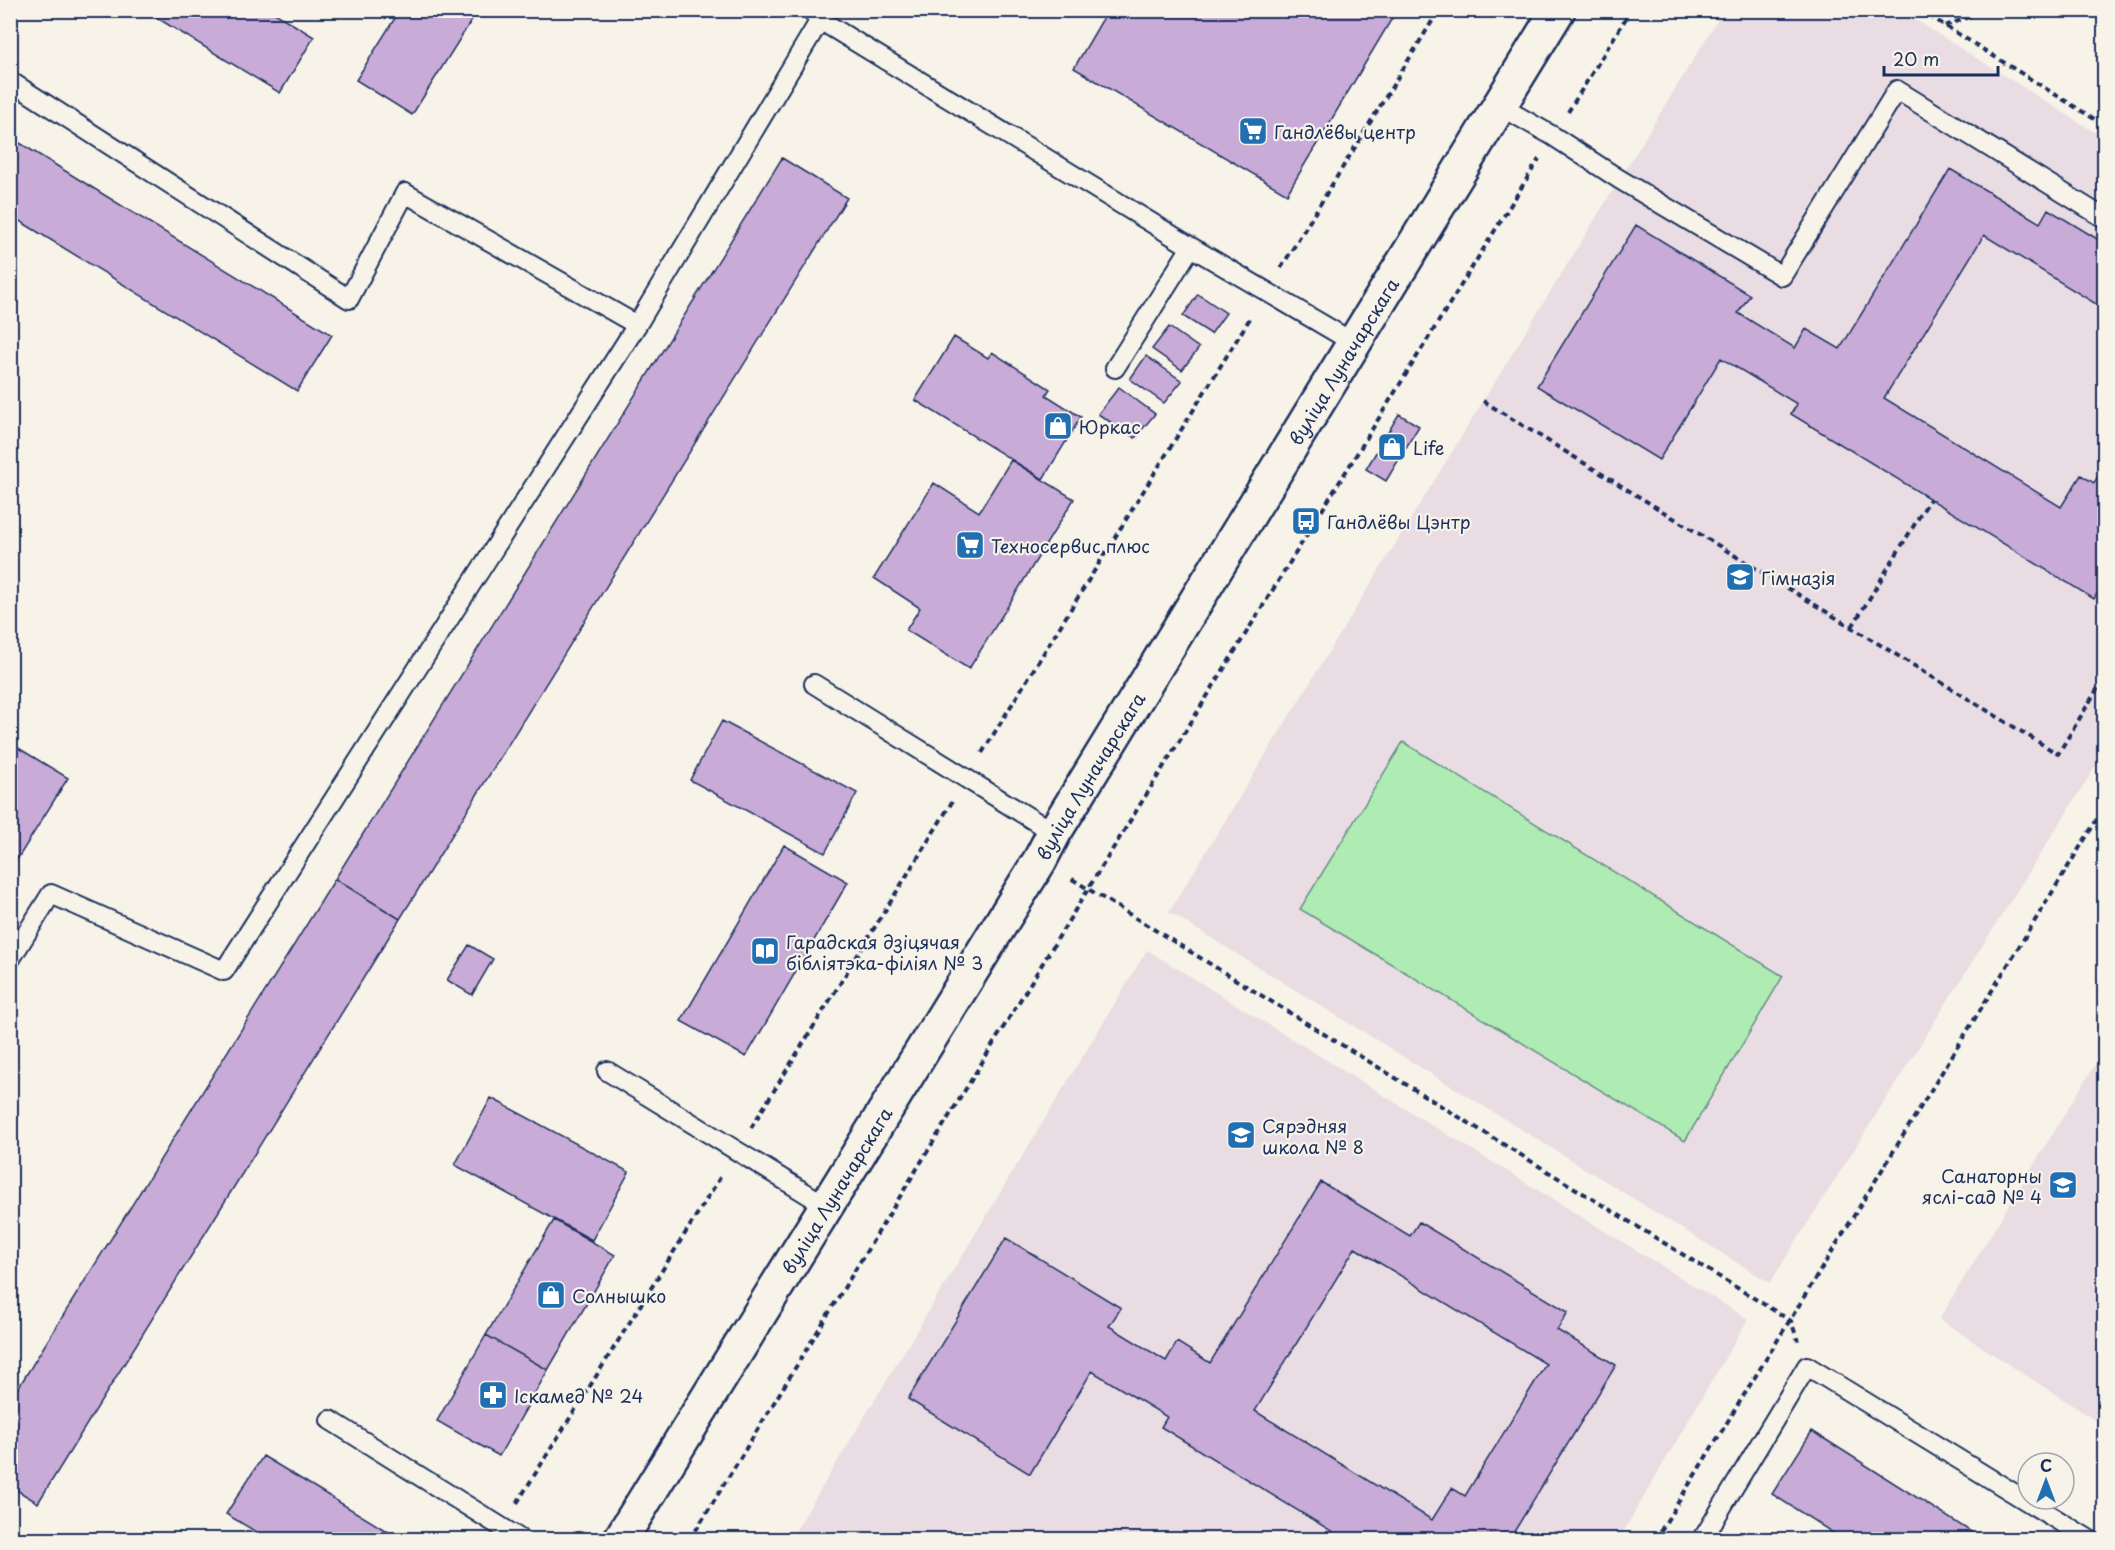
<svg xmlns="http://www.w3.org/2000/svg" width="2115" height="1550" font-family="'Playpen Sans',sans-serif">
	<rect width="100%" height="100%" fill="#f7f3e8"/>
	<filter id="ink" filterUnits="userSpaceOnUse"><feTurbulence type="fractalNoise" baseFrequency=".0167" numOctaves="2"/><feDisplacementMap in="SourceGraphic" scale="12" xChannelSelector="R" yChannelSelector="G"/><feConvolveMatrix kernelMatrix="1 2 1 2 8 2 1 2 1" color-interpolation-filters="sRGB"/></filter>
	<g filter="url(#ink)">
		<!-- built -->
		<path fill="#e9dde3" d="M1723 11H1901L2104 138V753L1770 1283 1169 912Z
			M1147 950 1748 1319 1619 1539 790 1540Z
			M2104 1050V1426L1939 1319Z"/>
		<!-- green -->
		<path fill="#afecb3" stroke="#658e88" stroke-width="1.5" d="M1403 742 1783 976 1685 1141 1300 909Z"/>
		<!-- building -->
		<path fill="#c8abd7" stroke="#1b2f5e" stroke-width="1.5" fill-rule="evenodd" d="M144 10H270L314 37 280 93Z
			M400 10H478L412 115 356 80Z
			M1108 10H1397L1287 194 1074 68Z
			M10 137 332 335 297 391 10 215Z
			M782 158 847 198 400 919 335 879Z
			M1950 169 2040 223 2048 209 2104 243V309L1984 235 1884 398 2061 507 2081 475 2094 483 2104 466V581L2094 599 1791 414 1797 404 1721 358 1659 460 1537 386 1636 225 1750 295 1738 313 1795 348 1806 329 1840 349Z
			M1198 294 1226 313 1211 334 1183 316Z
			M1169 327 1199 348 1182 370 1152 349Z
			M954 337 988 358 992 352 1050 389 1046 395 1081 417 1043 479 915 400Z
			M1146 356 1182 381 1164 403 1130 379Z
			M1119 387 1155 414 1135 438 1098 414Z
			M1399 414 1419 426 1386 481 1366 469Z
			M1011 460 1074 499 969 669 906 630 920 608 874 578 934 483 979 512Z
			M722 721 857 793 825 853 690 780Z
			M10 743 68 778 10 871Z
			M784 845 848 882 746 1057 681 1021Z
			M335 879 400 919 38 1503 10 1486V1401Z
			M469 945 493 959 472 995 447 980Z
			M491 1098 629 1172 592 1240 455 1165Z
			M1321 1182 1410 1236 1419 1222 1568 1312 1557 1330 1616 1365 1509 1540H1346L1161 1427 1167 1417 1092 1371 1030 1474 908 1399 1006 1238 1121 1308 1109 1326 1166 1361 1177 1342 1210 1363ZM1355 1248 1546 1364 1465 1496 1452 1488 1432 1520 1255 1411Z
			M554 1220 615 1255 548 1370 486 1335Z
			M486 1335 548 1370 499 1456 437 1421Z
			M1812 1431 1984 1540H1844L1772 1494Z
			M263 1456 395 1536 393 1540H270L226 1514Z"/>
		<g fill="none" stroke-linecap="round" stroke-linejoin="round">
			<!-- service casing -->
			<g stroke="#1b2f5e" stroke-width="22">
				<path id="service" d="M811 10 820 20 1191 247 1354 343
					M10 81 349 299 405 193 637 325 224 971 51 894 10 960
					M1500 106 1553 136 1619 179 1782 276 1897 90 2104 218
					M637 325 820 20
					M1115 368 1191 247
					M814 684 1054 833
					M607 1071 825 1205
					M330 1420 522 1540
					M1702 1540 1807 1366 2090 1540"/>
			</g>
			<!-- tertiary casing -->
			<g stroke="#1b2f5e" stroke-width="38">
				<g id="tertiary">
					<path id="s1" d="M620 1540 1040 860 1054 833 1558 10"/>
				</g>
			</g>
			<!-- path -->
			<path stroke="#1b2f5e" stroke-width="4" stroke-dasharray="6 4.5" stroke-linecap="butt" d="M1920 10 2104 125
				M1945 26 1987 10
				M1568 112 1631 10
				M1281 268 1439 10
				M1483 401 2058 754 2104 678
				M1852 627 1930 499
				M982 753 1252 315
				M1072 879 1791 1321 1798 1341
				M751 1128 952 802
				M517 1503 721 1176
				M690 1540 1088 889 1539 159
				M1655 1540 2104 808"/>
			<!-- service -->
			<use href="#service" stroke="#f7f3e8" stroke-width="18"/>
			<!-- tertiary -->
			<use href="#tertiary" stroke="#f7f3e8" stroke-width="33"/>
		</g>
	</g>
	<!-- icons -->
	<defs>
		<g id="supermarket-square" transform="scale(1.5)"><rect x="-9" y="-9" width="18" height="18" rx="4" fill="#1f6fb2" stroke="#f7f3e8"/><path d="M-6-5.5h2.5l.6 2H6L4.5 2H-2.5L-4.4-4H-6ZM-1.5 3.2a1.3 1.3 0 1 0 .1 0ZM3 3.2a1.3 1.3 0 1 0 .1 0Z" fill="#fff"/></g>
		<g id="shop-square" transform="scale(1.5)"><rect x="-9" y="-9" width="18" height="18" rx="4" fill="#1f6fb2" stroke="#f7f3e8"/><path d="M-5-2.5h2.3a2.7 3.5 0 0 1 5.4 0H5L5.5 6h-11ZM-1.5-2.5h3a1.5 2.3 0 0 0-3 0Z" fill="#fff"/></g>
		<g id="bus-square" transform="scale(1.5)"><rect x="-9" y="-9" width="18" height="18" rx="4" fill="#1f6fb2" stroke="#f7f3e8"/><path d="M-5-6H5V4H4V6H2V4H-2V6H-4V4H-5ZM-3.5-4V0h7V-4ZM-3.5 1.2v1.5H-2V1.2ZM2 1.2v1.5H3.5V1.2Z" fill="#fff"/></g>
		<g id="school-square" transform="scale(1.5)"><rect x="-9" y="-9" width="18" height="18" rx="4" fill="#1f6fb2" stroke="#f7f3e8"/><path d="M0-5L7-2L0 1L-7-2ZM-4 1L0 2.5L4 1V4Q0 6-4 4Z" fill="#fff"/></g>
		<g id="library-square" transform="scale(1.5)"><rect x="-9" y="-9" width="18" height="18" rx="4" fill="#1f6fb2" stroke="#f7f3e8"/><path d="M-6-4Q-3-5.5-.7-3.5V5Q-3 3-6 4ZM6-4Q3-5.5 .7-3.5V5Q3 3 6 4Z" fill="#fff"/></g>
		<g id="pharmacy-square" transform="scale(1.5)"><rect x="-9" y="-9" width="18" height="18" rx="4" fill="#1f6fb2" stroke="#f7f3e8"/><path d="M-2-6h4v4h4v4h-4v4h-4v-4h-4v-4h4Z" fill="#fff"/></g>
	</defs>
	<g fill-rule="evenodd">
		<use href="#supermarket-square" x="1253" y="131"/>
		<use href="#shop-square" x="1058" y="426"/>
		<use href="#shop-square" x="1392" y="447"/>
		<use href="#bus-square" x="1306" y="521"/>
		<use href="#supermarket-square" x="970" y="545"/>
		<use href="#school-square" x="1740" y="577"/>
		<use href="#library-square" x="765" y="951"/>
		<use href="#school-square" x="1241" y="1135"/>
		<use href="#school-square" x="2063" y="1185"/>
		<use href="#shop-square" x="551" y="1295"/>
		<use href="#pharmacy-square" x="493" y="1395"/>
	</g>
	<g text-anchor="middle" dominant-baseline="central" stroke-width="4.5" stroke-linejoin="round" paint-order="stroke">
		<!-- poi labels -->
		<g font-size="18" fill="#1b2f5e" stroke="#f7f3e8" text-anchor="start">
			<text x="1274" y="131">Гандлёвы центр</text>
			<text x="1079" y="426">Юркас</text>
			<text x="1413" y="447">Life</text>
			<text x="1327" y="521">Гандлёвы Цэнтр</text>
			<text x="991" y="545">Техносервис плюс</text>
			<text x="1761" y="577">Гімназія</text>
			<text x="786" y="941">Гарадская дзіцячая<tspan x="786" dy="21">бібліятэка-філіял № 3</tspan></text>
			<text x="1262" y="1125">Сярэдняя<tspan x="1262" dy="21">школа № 8</tspan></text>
			<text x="2042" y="1175" text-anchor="end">Санаторны<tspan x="2042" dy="21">яслі-сад № 4</tspan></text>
			<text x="572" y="1295">Солнышко</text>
			<text x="514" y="1395">Іскамед № 24</text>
		</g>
		<!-- street labels -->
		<g font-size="18" fill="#1b2f5e" stroke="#f7f3e8">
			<text stroke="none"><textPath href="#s1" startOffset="1383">вуліца Луначарскага</textPath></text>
			<text stroke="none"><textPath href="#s1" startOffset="897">вуліца Луначарскага</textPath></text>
			<text stroke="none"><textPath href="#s1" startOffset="411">вуліца Луначарскага</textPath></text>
		</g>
	</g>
	<!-- margin -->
	<rect width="2115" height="1550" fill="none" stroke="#f7f3e8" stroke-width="36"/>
	<rect x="18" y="18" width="2079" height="1514" fill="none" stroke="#1b2f5e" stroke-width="2" filter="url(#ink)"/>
	<!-- north arrow -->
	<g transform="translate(2046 1481)"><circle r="28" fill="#f7f3e8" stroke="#9fa5b1" stroke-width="1.5"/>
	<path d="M0-4.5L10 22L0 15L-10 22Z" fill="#1f6fb2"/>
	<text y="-9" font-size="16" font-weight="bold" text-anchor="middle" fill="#1b2f5e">С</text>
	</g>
	<!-- scale -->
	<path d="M1884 66v9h114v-9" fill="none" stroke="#1b2f5e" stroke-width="3"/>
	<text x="1893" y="66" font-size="18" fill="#1b2f5e" stroke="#f7f3e8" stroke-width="4.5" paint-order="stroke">20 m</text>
</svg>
